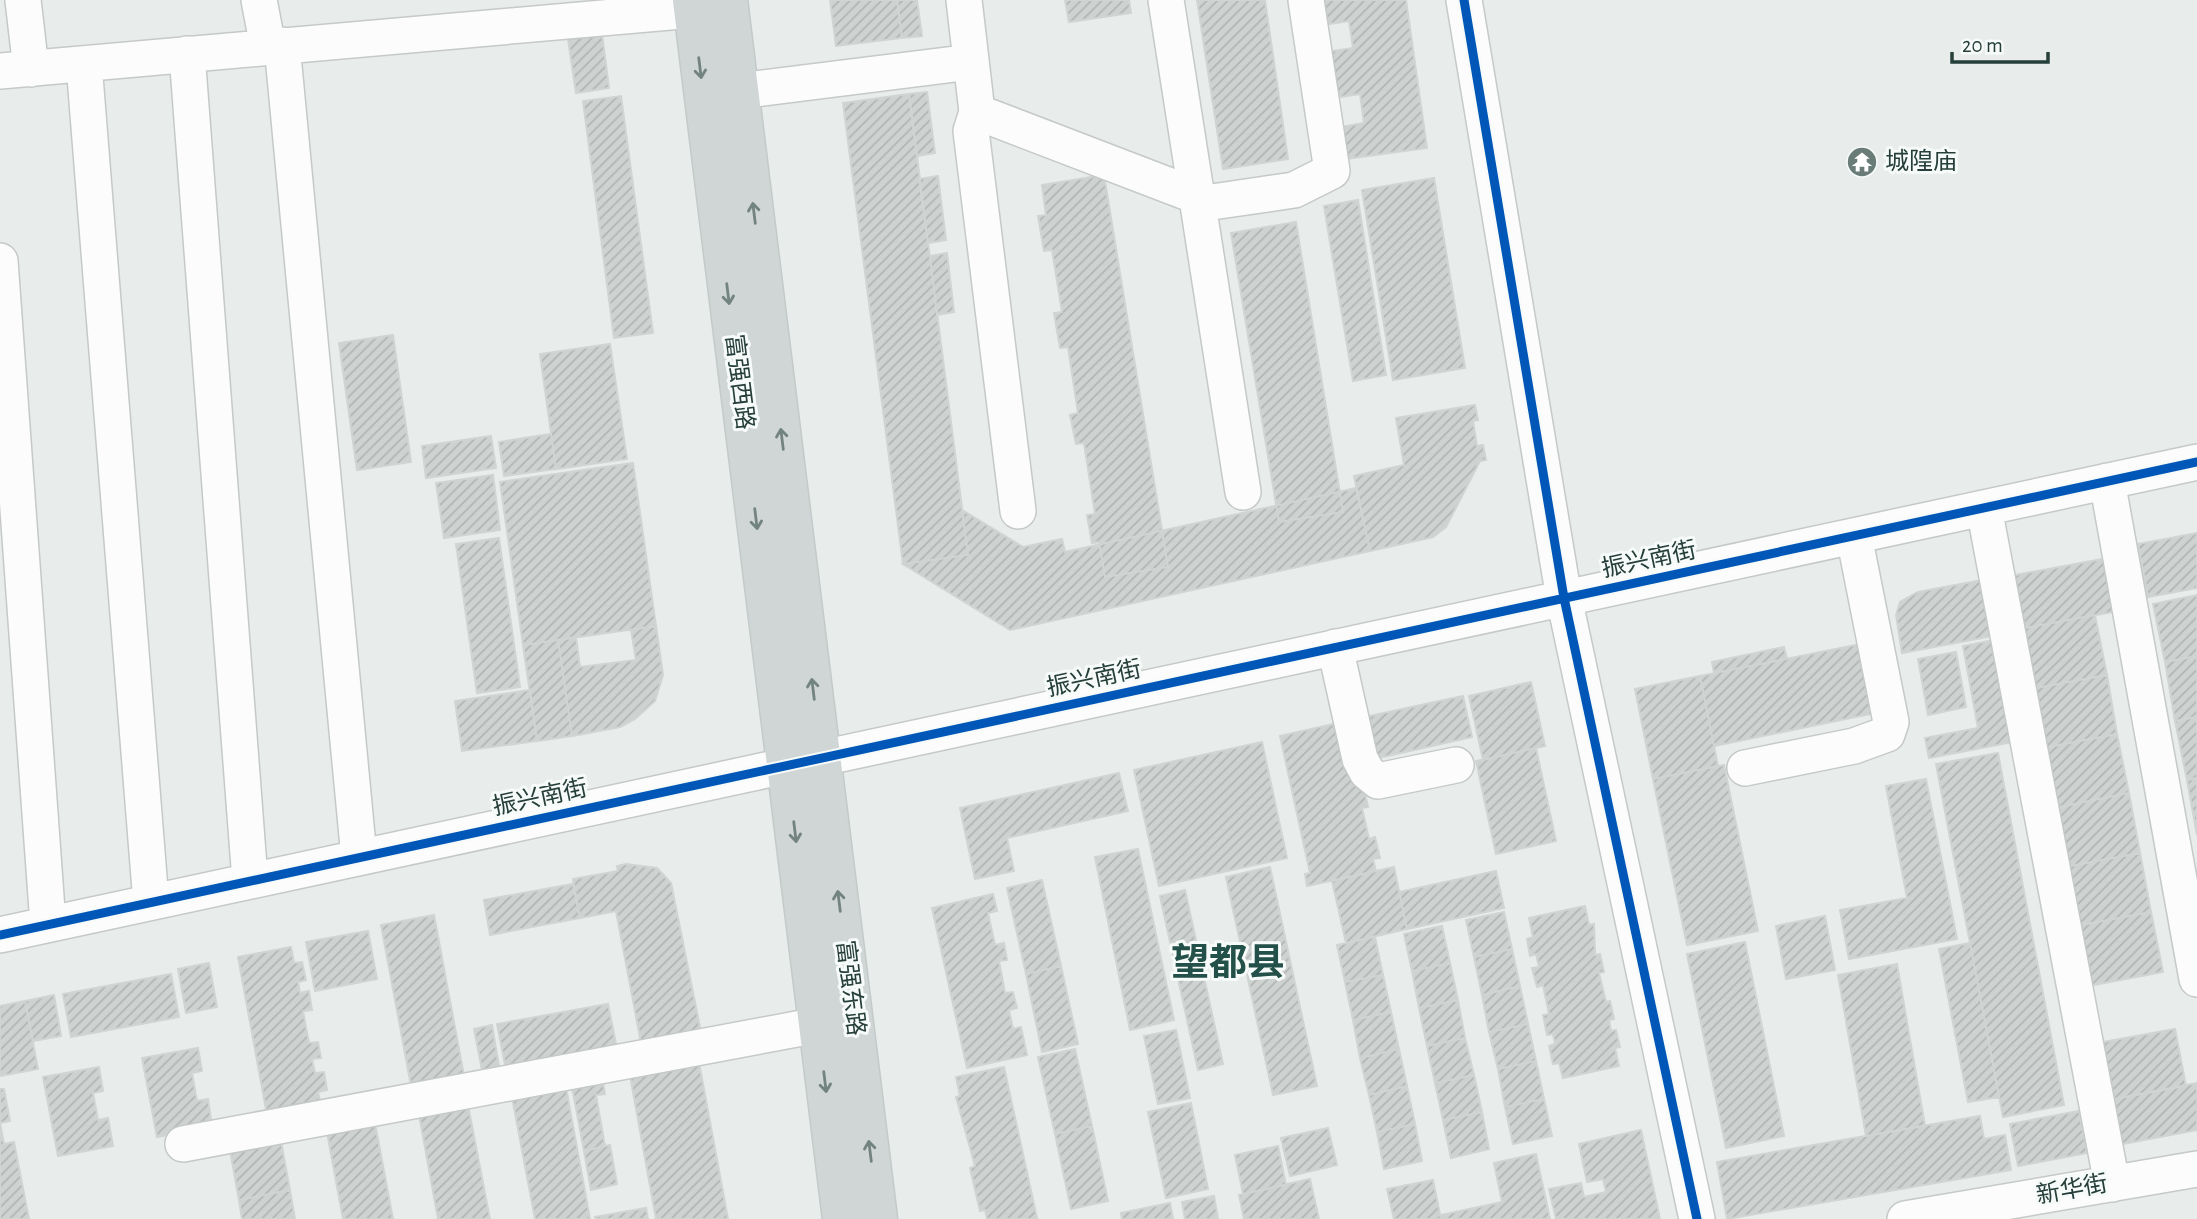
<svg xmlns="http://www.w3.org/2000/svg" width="2197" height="1219" font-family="'Alegreya Sans','Noto Sans SC',sans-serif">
	<defs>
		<pattern id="building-hatch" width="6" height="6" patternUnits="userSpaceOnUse" patternTransform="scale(1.75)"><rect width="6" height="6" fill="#ced3d1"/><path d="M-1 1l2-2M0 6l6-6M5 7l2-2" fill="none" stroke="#b1b6b4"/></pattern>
	</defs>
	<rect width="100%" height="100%" fill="#e8ecea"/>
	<!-- building -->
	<path fill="url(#building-hatch)" stroke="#d0d5d3" stroke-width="2" d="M830 0H897L902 38 836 46Z
		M897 0H917L922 36 902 38Z
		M1065 0H1129L1131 13 1069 22Z
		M1197 0H1265L1288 159 1223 169Z
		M1319 0H1406L1427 148 1345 159 1341 127 1364 123 1360 94 1333 98 1326 52 1353 48 1349 21 1322 25Z
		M602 34 609 88 576 93 568 39Z
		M927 92 935 153 917 156 909 94Z
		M909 94 968 555 903 564 843 103Z
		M621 96 653 333 614 338 583 101Z
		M1104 175 1168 567 1105 577 1099 542 1092 543 1087 515 1095 514 1084 443 1076 444 1070 415 1078 413 1068 347 1060 348 1054 313 1062 312 1052 250 1044 251 1038 216 1046 215 1042 185Z
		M938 176 946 240 928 243 919 179Z
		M1434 178 1465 368 1393 380 1362 190Z
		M1358 200 1386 375 1353 381 1324 206Z
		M1296 222 1343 512 1279 522 1231 233Z
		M947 253 954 312 937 315 930 256Z
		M393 335 411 462 357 470 339 343Z
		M610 344 627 459 556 469 540 354Z
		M1475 405 1478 420 1473 421 1477 446 1483 445 1486 460 1480 461 1446 527 1433 537 1370 551 1354 476 1404 465 1396 418Z
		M551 434 556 469 504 476 499 442Z
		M491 436 496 468 426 478 422 446Z
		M633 463 656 626 523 645 500 482Z
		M493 475 500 530 444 538 436 483Z
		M1356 488 1370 551 1010 630 903 564 968 555 962 510 1023 547 1062 539 1065 552Z
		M2197 533V588L2148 597 2138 544Z
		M499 538 520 687 477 693 456 544Z
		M2108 558 2118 611 2020 629 2010 576Z
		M1988 579 1998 635 1902 653 1896 615 1900 602 1918 592Z
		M2197 595V656L2165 662 2153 604Z
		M2095 615 2107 675 2031 689 2020 629Z
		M656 626 663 675 655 701 635 719 620 727 572 736 558 640 576 637 580 667 636 660 631 630Z
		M558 640 572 736 537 741 523 645Z
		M1994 640 2013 742 1929 758 1925 738 1978 728 1963 646Z
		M1866 643 1880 712 1714 746 1700 676Z
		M1784 647 1787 659 1714 673 1712 662Z
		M1956 652 1966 707 1928 715 1918 659Z
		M2197 656V717L2175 721 2165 662Z
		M2107 675 2117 734 2043 748 2031 689Z
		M1700 676 1718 766 1653 779 1635 689Z
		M1531 682 1545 746 1483 760 1469 696Z
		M530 690 537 741 462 751 455 701Z
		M1463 696 1472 737 1374 759 1365 717Z
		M2197 717V778L2187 780 2175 721Z
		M1343 722 1363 784 1368 807 1362 808 1369 839 1375 837 1380 858 1373 859 1376 871 1307 886 1305 874 1310 873 1280 736Z
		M2117 734 2129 793 2054 808 2043 748Z
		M1262 742 1287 858 1159 886 1134 770Z
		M1536 748 1556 841 1496 854 1476 761Z
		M1998 753 2064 1105 2003 1117 1936 764Z
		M1724 765 1758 931 1687 945 1653 779Z
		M1119 773 1128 811 1007 838 1014 871 975 879 960 808Z
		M2197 778V835L2187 780Z
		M1926 779 1957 939 1849 959 1840 910 1907 898 1886 786Z
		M2129 793 2140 853 2065 867 2054 808Z
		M1138 849 1174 1020 1130 1030 1095 857Z
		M2140 853 2151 912 2076 926 2065 867Z
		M626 864 657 868 671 883 702 1037 642 1048 616 911 580 918 573 879 618 871 617 866Z
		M1270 867 1317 1086 1273 1095 1226 877Z
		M1394 867 1407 929 1346 943 1332 881Z
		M1496 871 1504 908 1407 929 1399 892Z
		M1042 880 1061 966 1026 974 1007 888Z
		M573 884 580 918 490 935 484 900Z
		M1185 890 1223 1064 1198 1070 1160 896Z
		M993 894 997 911 988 913 995 945 1004 943 1007 960 999 961 1005 993 1013 992 1017 1008 1009 1010 1013 1029 1021 1027 1027 1055 967 1068 932 908Z
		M1585 906 1589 925 1594 924 1595 955 1600 954 1604 972 1599 973 1606 1002 1610 1001 1614 1019 1609 1020 1611 1031 1616 1030 1620 1047 1615 1048 1619 1066 1563 1078 1559 1063 1553 1064 1549 1046 1555 1044 1553 1034 1547 1035 1543 1015 1549 1014 1543 985 1537 987 1532 968 1539 967 1536 954 1530 956 1527 939 1533 937 1529 918Z
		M1504 912 1512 949 1474 957 1466 920Z
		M2151 912 2163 972 2088 986 2076 926Z
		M434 915 465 1081 412 1091 381 925Z
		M1825 916 1835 970 1786 979 1776 926Z
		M1442 926 1450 963 1412 971 1404 934Z
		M368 931 377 979 315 991 306 942Z
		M1375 937 1383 975 1345 982 1337 945Z
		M1745 942 1784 1136 1726 1148 1687 954Z
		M1970 943 1999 1097 1968 1102 1939 949Z
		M291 947 294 963 302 962 306 980 298 982 300 993 309 991 312 1010 303 1011 309 1043 318 1042 321 1058 312 1059 315 1073 324 1072 327 1090 318 1092 321 1105 267 1115 238 957Z
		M1512 949 1520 986 1482 995 1474 957Z
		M209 963 217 1007 186 1013 178 969Z
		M1450 963 1458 1000 1419 1008 1412 971Z
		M1897 964 1925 1126 1866 1136 1838 975Z
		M1061 966 1078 1044 1042 1052 1026 974Z
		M171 974 179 1017 71 1037 63 994Z
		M1383 975 1391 1012 1353 1020 1345 982Z
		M1520 986 1528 1024 1489 1032 1482 995Z
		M54 995 61 1036 33 1041 25 1001Z
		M1458 1000 1465 1038 1427 1046 1419 1008Z
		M25 1001 38 1069 0 1076V1006Z
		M608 1004 618 1054 507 1075 497 1024Z
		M1391 1012 1399 1049 1360 1058 1353 1020Z
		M1528 1024 1536 1061 1498 1069 1489 1032Z
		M492 1025 500 1072 483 1075 474 1029Z
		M2175 1029 2186 1086 2114 1099 2103 1042Z
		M1176 1030 1190 1098 1158 1104 1144 1036Z
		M1465 1038 1474 1075 1435 1083 1427 1046Z
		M198 1048 202 1071 192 1073 197 1101 208 1099 212 1126 157 1137 142 1058Z
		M1075 1049 1092 1126 1055 1134 1038 1057Z
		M1399 1049 1407 1086 1369 1095 1360 1058Z
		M698 1057 728 1219H656L629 1070Z
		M1536 1061 1544 1099 1505 1107 1498 1069Z
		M99 1067 103 1091 93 1093 98 1120 108 1118 113 1146 58 1156 43 1077Z
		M1004 1067 1037 1218 1033 1219H987L985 1210 980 1211 970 1168 975 1166 956 1097 960 1096 956 1077Z
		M1474 1075 1482 1112 1443 1120 1435 1083Z
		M602 1076 605 1094 596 1095 605 1146 584 1151 571 1082Z
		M565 1082 590 1219H535L511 1092Z
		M2197 1083V1130L2112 1146 2103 1101Z
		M1407 1086 1415 1124 1377 1132 1369 1095Z
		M0 1089H4L10 1121 0 1123Z
		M1544 1099 1552 1136 1513 1144 1505 1107Z
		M467 1100 490 1219H438L418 1109Z
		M1191 1103 1208 1189 1166 1198 1148 1112Z
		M2079 1111 2087 1153 2018 1166 2010 1124Z
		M1482 1112 1489 1149 1451 1158 1443 1120Z
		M1980 1116 1984 1139 2005 1135 2011 1170 1727 1219 1717 1162Z
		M374 1118 393 1219H343L326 1127Z
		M0 1123 4 1144 14 1142 29 1219H0Z
		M1415 1124 1422 1161 1384 1169 1377 1132Z
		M1092 1126 1108 1201 1071 1209 1055 1134Z
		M1328 1128 1337 1165 1290 1176 1281 1138Z
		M1641 1130 1660 1219H1556L1549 1189 1581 1183 1584 1197 1606 1192 1603 1179 1587 1182 1579 1144Z
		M280 1136 290 1190 239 1200 229 1145Z
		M610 1145 617 1184 591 1190 584 1151Z
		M1278 1146 1286 1185 1243 1194 1235 1155Z
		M1536 1154 1550 1219H1441V1215L1502 1202 1494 1163Z
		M1310 1179 1319 1219H1244L1239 1195Z
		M1433 1180 1441 1219H1394L1387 1189Z
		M290 1190 295 1219H242L239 1200Z
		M1214 1196 1218 1219H1185L1182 1202Z
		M1170 1203 1173 1219H1122L1121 1213Z
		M646 1208 648 1219H596L595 1217Z"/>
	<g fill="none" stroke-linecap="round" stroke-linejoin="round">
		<!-- minor casing -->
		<g stroke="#c5c9c7" stroke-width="38">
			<path id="minor" d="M23 0 31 69
				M259 0 268 47
				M964 0 977 112 971 131 1018 511
				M1166 0 1243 492
				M1464 0 1564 598 1697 1219
				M282 45 359 857
				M187 54 250 880
				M84 64 151 902
				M0 71 693 10
				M739 91 971 62
				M977 112 1212 202 1294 190 1332 171 1306 0
				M0 261 48 924
				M2107 481 2197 979
				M1984 508 2112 1184
				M1335 647 1360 759 1367 772 1378 781 1456 765
				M1745 768 1854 746 1887 734 1891 722 1854 536
				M0 935 2197 462
				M183 1144 818 1025
				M1905 1219 2197 1169"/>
		</g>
		<!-- major casing -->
		<g stroke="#c3cac9" stroke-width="41">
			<path id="major" d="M692 0 842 1219
				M728 0 878 1219"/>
		</g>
		<!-- minor -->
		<use href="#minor" stroke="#fcfcfc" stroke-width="35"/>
		<!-- major -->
		<use href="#major" stroke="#d0d6d5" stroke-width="38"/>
		<!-- cycleway casing -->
		<g stroke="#f6faf9" stroke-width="13">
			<path id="cycleway" d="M1464 0 1564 598 1697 1219
				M0 935 2197 462"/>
		</g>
		<!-- cycleway -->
		<use href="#cycleway" stroke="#0057b8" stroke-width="9"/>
	</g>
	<!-- one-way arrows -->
	<defs><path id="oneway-shaft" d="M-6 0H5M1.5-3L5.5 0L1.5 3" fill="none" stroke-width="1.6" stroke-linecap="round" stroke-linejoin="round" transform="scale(1.75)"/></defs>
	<g stroke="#728380">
		<use href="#oneway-shaft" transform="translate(700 68) rotate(83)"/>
		<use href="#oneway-shaft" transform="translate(754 213) rotate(-97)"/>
		<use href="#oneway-shaft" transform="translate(728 294) rotate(83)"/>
		<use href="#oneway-shaft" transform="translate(782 439) rotate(-97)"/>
		<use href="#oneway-shaft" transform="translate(756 519) rotate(83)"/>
		<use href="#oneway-shaft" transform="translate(813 689) rotate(-97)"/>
		<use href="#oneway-shaft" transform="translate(795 832) rotate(83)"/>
		<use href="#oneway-shaft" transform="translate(839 901) rotate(-97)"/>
		<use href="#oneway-shaft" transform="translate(825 1082) rotate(83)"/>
		<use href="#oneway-shaft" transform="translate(870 1151) rotate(-97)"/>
	</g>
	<!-- icons -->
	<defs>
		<g id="temple-disc" transform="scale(1.575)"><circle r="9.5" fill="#6a7c78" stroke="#f6faf9"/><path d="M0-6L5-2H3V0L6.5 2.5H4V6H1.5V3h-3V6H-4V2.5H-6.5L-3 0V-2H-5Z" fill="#fff"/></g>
	</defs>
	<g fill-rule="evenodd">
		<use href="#temple-disc" x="1862" y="162"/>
	</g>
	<g text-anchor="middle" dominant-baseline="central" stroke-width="6" stroke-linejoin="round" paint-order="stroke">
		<!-- poi labels -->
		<g font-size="24" fill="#263f3a" stroke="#f6faf9" text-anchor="start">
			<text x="1885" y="162">城隍庙</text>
		</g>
		<!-- street labels -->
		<g font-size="24" fill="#263f3a" stroke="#f6faf9">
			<text transform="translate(739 382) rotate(83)">富强西路</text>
			<text transform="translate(1649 560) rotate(-12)">振兴南街</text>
			<text transform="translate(1094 679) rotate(-12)">振兴南街</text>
			<text transform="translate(540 798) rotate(-12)">振兴南街</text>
			<text transform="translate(850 988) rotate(83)">富强东路</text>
			<text transform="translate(2072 1190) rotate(-10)">新华街</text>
		</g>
		<!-- town labels -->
		<g font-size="38" font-weight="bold" fill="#235049" stroke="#f6faf9">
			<text x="1228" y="964">望都县</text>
		</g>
	</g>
	<!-- scale -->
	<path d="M1952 52v10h96v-10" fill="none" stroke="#263f3a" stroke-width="3.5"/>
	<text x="1962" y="52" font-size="21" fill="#263f3a" stroke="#f6faf9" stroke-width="5" paint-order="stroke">20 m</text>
</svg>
